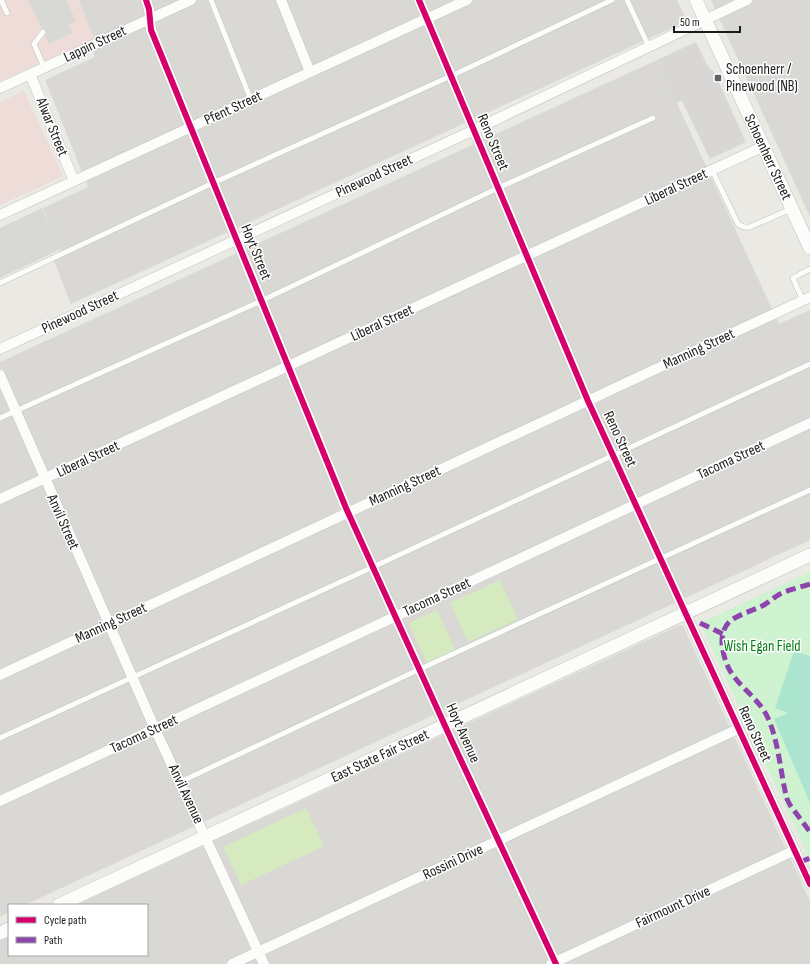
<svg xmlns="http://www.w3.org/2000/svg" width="810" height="964" font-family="'Sofia Sans Condensed',sans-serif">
	<rect width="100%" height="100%" fill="#eae9e3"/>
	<!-- residential -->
	<path fill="#d9d8d5" d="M75 0H677L687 21 71 304 54 261 63 256 43 208 88 187 45 80 95 57Z
		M711 0H810V217Z
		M657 60 779 324 810 310V540L25 905H9V912L0 917V362Z
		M680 625 684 627 685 630 810 901V964H0V940L9 936V955H147V905H76Z"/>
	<!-- commercial -->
	<path fill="#eddcd7" d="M0 0H79L94 39 0 81Z
		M24 91 63 176 0 205V102Z"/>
	<!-- religious -->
	<path fill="#d8d7d5" d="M696 42 707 65 714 72 746 142 710 159 682 101 676 103 657 60Z"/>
	<!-- grass -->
	<path fill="#d5eabf" d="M500 580 518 619 468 642 450 603Z
		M437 610 456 651 427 664 409 623Z
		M306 808 324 846 241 885 223 847Z"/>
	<!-- park -->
	<path fill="#cff3d0" d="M810 572V860L700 623Z"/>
	<!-- pitch -->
	<path fill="#ace5cf" d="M794 651 810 656V803L774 719 788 713 775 708Z"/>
	<!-- parking -->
	<path fill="#d8d8d5" d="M28 0H66L76 21 69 25 72 33 49 44Z
		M42 208 61 249 0 278V228Z"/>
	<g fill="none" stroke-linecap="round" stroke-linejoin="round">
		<!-- service casing -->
		<g stroke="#c2c2bf" stroke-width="6">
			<path id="service" d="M1 0 7 13
				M211 0 251 100
				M627 0 649 47
				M43 32 34 44 44 67
				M712 170 738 224C742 227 745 228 750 227L791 209
				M0 283 213 183 451 76 612 0
				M803 301 793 278 810 269
				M0 418 261 301 498 188 653 118
				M0 738 373 567 810 364
				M180 782 420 669 810 490"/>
		</g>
		<!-- minor casing -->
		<g stroke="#c2c2bf" stroke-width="11">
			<path id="minor" d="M146 0 149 9 151 30 346 508 451 739 556 964
				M281 0 310 72
				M419 0 588 401 810 884
				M30 74 74 181
				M0 88 191 0
				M0 215 467 0
				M0 349 474 130 747 0
				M0 375 155 729 264 964
				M0 499 764 146
				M0 675 810 297
				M0 801 810 423
				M232 964 738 729
				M551 964 795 850"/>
		</g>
		<!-- tertiary casing -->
		<g stroke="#c2c2bf" stroke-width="14">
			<path id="tertiary" d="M696 0 810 248
				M59 905 810 555
				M0 933 9 929"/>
		</g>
		<!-- service -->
		<use href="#service" stroke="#fcfcfb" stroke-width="5"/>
		<!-- minor -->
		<use href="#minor" stroke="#fcfcfb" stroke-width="10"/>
		<!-- tertiary -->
		<use href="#tertiary" stroke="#fcfcfb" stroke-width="13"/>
		<!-- quiet -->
		<path stroke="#8e44ad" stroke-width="5" stroke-dasharray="10 5" stroke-linecap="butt" d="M810 584C801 587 792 589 784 592 776 595 771 601 764 605 754 610 743 613 733 619 716 630 722 654 729 669 739 687 758 698 767 716 779 741 780 772 787 799L790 805 810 832
			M700 623 723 634
			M800 862 810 858"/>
		<!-- cycleway casing -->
		<g stroke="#fff" stroke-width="8">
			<path id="cycleway" d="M146 0 149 9 151 30 346 508 451 739 556 964
				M419 0 588 401 810 884"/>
		</g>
		<!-- cycleway -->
		<use href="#cycleway" stroke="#d6006c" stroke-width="6"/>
	</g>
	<!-- markers -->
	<rect fill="#636361" stroke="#fff" stroke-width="1.5" x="714" y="74" width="8" height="8" rx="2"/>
	<g text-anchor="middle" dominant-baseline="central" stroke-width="3" stroke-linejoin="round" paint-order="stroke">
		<!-- street labels -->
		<g font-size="15" fill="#1b1b1b" stroke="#fff">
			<text transform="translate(95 44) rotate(-25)">Lappin Street</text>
			<text transform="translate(233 108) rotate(-25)">Pfent Street</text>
			<text transform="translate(52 127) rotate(68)">Alwar Street</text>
			<text transform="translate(493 142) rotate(67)">Reno Street</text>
			<text transform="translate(768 157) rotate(65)">Schoenherr Street</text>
			<text transform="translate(374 176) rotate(-25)">Pinewood Street</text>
			<text transform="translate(676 187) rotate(-25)">Liberal Street</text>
			<text transform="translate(256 252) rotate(68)">Hoyt Street</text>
			<text transform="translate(80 312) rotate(-25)">Pinewood Street</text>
			<text transform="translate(382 323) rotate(-25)">Liberal Street</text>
			<text transform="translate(699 349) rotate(-25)">Manning Street</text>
			<text transform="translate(620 439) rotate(65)">Reno Street</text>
			<text transform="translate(88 459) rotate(-25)">Liberal Street</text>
			<text transform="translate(731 460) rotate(-25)">Tacoma Street</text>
			<text transform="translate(405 486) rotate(-25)">Manning Street</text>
			<text transform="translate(63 522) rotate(66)">Anvil Street</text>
			<text transform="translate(437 597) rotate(-25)">Tacoma Street</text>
			<text transform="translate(111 623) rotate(-25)">Manning Street</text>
			<text transform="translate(463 733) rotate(66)">Hoyt Avenue</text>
			<text transform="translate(144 734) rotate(-25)">Tacoma Street</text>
			<text transform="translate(755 734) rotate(65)">Reno Street</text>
			<text transform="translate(380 756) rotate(-25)">East State Fair Street</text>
			<text transform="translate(186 794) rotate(65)">Anvil Avenue</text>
			<text transform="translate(453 862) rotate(-25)">Rossini Drive</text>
			<text transform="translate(673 907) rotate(-25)">Fairmount Drive</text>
		</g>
		<!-- poi labels -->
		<g font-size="15" fill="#1b1b1b" stroke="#fff" text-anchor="start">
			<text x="726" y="69">Schoenherr /<tspan x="726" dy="17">Pinewood (NB)</tspan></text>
		</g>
		<!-- park labels -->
		<g font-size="15" fill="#067c16" stroke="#fff">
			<text x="762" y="646">Wish Egan Field</text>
		</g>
	</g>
	<!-- legend -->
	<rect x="8" y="904" width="140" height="52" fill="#ffffff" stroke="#a4a4a4"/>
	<rect x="16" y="917" width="20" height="6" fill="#d6006c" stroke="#a4a4a4"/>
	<text x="44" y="924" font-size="12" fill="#1b1b1b">Cycle path</text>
	<rect x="16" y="937" width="20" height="6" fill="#8e44ad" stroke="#a4a4a4"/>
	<text x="44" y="944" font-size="12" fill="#1b1b1b">Path</text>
	<!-- scale -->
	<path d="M674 26v6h66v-6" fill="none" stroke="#1b1b1b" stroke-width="2"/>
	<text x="680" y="26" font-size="12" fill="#1b1b1b" stroke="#ffffff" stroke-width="3" paint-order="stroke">50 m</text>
</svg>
